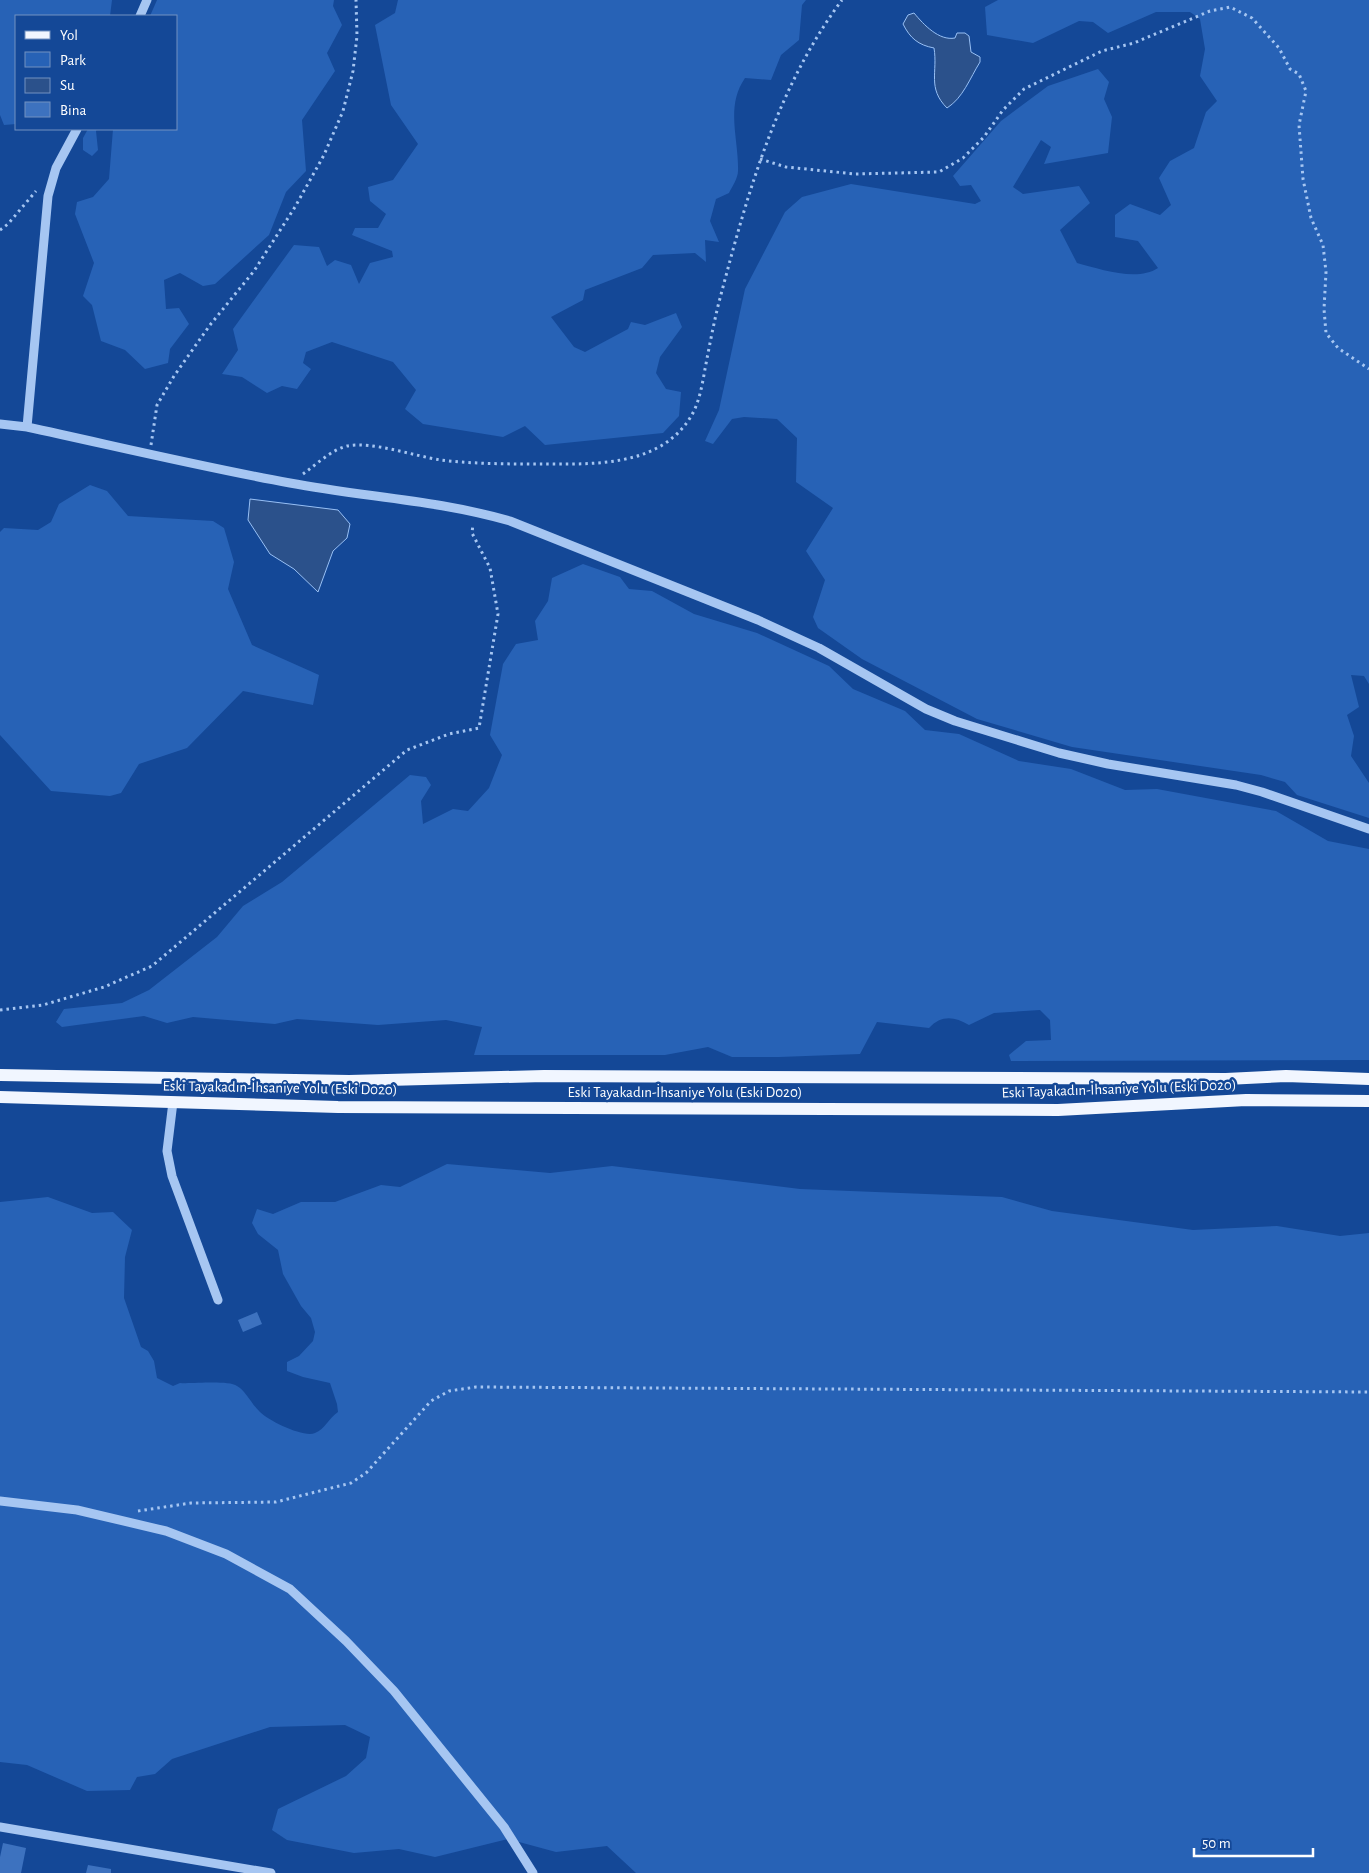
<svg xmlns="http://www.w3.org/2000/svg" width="1369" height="1873" font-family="'Alegreya Sans',sans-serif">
	<rect width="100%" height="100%" fill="#144897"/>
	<!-- green -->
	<path fill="#2762b6" d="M0 0H112L110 16H16V124L4 125 0 115Z
		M157 0H334L333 6 342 25 327 53 335 71 302 120 306 171 286 192 269 235 215 284 203 286 180 273 164 280 166 309 179 308 189 324 170 349 168 363 145 369 125 350 101 341 92 305 83 296 94 263 75 214 77 202 93 197 109 179 113 129H176V16H150Z
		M398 0H806L802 5 799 40 781 55 771 80 745 78C725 107 739 139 738 171 738 178 732 187 729 193L716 199 710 221 719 242 705 240 706 262 695 253 653 255 642 268 585 290 583 300 551 317 574 347 585 352 628 329 631 322 645 325 676 313 682 327 660 357 656 373 666 389 681 392 679 416 663 433 545 445 525 426 503 437 423 424 405 409 416 390 393 362 332 342 306 352 303 363 311 369 297 389 282 386 267 393 242 377 222 374 238 350 233 329 294 245 319 247 327 266 335 260 351 265 359 284 370 263 393 257 392 251 352 235 355 228H378L386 214 370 201 368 187 393 180 418 144 391 105 375 25 395 13Z
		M998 0H1369V684L1364 676 1351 675 1359 707 1347 715 1354 736 1351 756 1369 783V818L1297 795 1285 782 1261 775 1072 747 977 719 862 659 818 628 813 617 825 580 806 551 833 508 796 482 797 438 777 419 744 417 732 419 713 444 705 441 719 410 745 289 785 212 802 197 851 184 975 204 981 201 971 185 960 186 953 176 1001 121 1048 86 1098 69 1109 82 1104 99 1112 117 1108 153 1044 164 1051 147 1041 140 1013 187 1023 194 1079 186 1090 203 1060 230 1077 263C1100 269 1137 282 1158 268L1138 241 1115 237V215L1130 204 1160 215 1171 205 1159 178 1170 161 1194 148 1206 112 1217 101 1200 76 1205 49 1200 19 1190 12H1156L1108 33 1093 22 1079 21 1033 43 987 35 985 7Z
		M88 129H97L96 131 98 150 92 156 83 150V138Z
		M90 485 107 491 128 516 213 521 224 528 234 562 228 589 252 645 319 675 313 705 243 691 187 748 139 764 121 793 110 796 51 791 0 735V532L4 528 38 530 51 522 59 504Z
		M583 564 620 577 629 589 652 591 694 614 757 633 829 666 853 689 905 711 925 730 959 734 1019 761 1071 769 1125 790 1157 789 1276 811 1328 841 1369 849V1060L1011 1061 1009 1055 1026 1041 1051 1040 1050 1020 1040 1010 994 1013 969 1025C954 1016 941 1015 929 1028L877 1022 860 1054 779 1057H732L708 1047 665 1055H474L482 1027 446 1020 378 1025 297 1019 275 1024 193 1017 167 1023 144 1016 62 1027 56 1022 64 1009 122 1003 149 990 217 937 243 906 282 882 410 775 426 777 431 785 421 801 423 824 453 809 468 811 489 788 502 755 490 735 503 664 516 644 538 640 535 621 548 601 552 578Z
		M447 1164 550 1173 612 1166 800 1189 1002 1197 1052 1211 1193 1230 1277 1226 1340 1236 1369 1233V1873H636L607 1846 556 1852 508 1839 435 1857 399 1849 354 1853 287 1840 272 1830 278 1809 346 1776 366 1758 370 1737 345 1725 270 1727 172 1759 155 1774 137 1777 130 1790 87 1791 27 1765 0 1762V1202L48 1197 92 1213 113 1212 132 1230 125 1257 124 1298 141 1347 148 1351 154 1361 157 1378 173 1386 180 1383C192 1384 228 1380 237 1386 246 1391 252 1405 260 1412 269 1421 304 1438 315 1433 325 1429 329 1418 338 1412L337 1404 330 1383 303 1377 287 1371V1362L299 1356 313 1341 315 1332 311 1318 301 1306 283 1274 278 1250 258 1234 252 1223 257 1209 273 1214 301 1202H335L381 1185 400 1187Z"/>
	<!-- water -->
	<path fill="#2b518b" stroke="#98c0f5" d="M914 13C924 25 939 41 955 38L957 33H965L969 36 971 52 980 57V62C970 78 963 98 947 108 927 88 938 72 934 48 918 45 910 38 903 24L908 15Z
		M250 499 338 510 350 524 347 538 333 551 318 592 294 569 270 554 248 520Z"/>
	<!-- building -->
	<path fill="#3d72bf" d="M257 1312 262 1324 243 1332 238 1320Z
		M3 1843 26 1848 21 1873H0V1857Z
		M88 1865 111 1869V1873H86Z"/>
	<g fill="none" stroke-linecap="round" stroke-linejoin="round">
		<!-- path -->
		<path stroke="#a6c6f2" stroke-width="3" stroke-dasharray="2.5 4" stroke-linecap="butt" d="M760 159 786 167 855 174 939 172 963 158 984 137 1003 110 1024 89 1102 51 1134 43 1210 11 1230 7 1252 18 1279 48 1290 69 1299 74 1306 91 1299 125 1303 179 1311 218 1323 245 1326 272 1324 309 1326 333 1338 348 1369 369
			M0 230 8 224 36 191
			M151 445 157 405 174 376 210 325 254 271 295 207 324 155 343 111 353 71 357 36 356 0
			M303 474C317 464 331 450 347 446 372 441 414 456 441 460 474 464 507 464 540 464 591 464 658 468 690 418 699 404 702 386 705 369 709 348 713 327 718 306 746 199 775 90 842 0
			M0 1010 43 1005 104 987 152 966 407 750 449 734 479 728 498 614 490 568 472 533 473 524
			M138 1511 191 1503 276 1502 351 1483 366 1473 431 1401 449 1391 476 1387 1369 1392"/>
		<!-- minor -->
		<path stroke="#a6c6f2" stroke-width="9" d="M140 16 147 0
			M0 424 27 427C115 446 202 467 290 483 363 497 438 500 510 521L758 620 819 648 926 709 955 721 1059 753 1108 764 1236 785 1262 792 1369 829
			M27 427 48 196 56 168 77 129
			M173 1102 167 1151 172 1176 218 1300
			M0 1501 77 1510 166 1531 226 1554 290 1589 346 1641 394 1691 504 1827 533 1873
			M0 1827 271 1873"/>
		<!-- major -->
		<path stroke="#f1f6ff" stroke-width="12" d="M0 1075 349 1081 544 1076 1226 1079 1286 1076 1369 1079
			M0 1097 338 1107 1058 1110 1246 1100 1369 1101"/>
	</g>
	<g text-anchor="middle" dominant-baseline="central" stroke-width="5" stroke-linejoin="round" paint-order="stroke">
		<!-- street labels -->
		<g font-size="15" fill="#fff" stroke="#144897">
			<text transform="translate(280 1088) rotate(1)">Eski Tayakadın-İhsaniye Yolu (Eski D020)</text>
			<text transform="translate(1119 1089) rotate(-2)">Eski Tayakadın-İhsaniye Yolu (Eski D020)</text>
			<text x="685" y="1092">Eski Tayakadın-İhsaniye Yolu (Eski D020)</text>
		</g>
	</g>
	<!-- legend -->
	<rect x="15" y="15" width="162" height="115" fill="#144897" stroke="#7291c1"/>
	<rect x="25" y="31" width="25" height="8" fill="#f1f6ff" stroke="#7291c1"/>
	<text x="60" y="40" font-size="15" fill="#ffffff">Yol</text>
	<rect x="25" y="52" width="25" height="15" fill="#2762b6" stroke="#7291c1"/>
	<text x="60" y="65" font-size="15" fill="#ffffff">Park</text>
	<rect x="25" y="78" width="25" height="15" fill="#2b518b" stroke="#7291c1"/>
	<text x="60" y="90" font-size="15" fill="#ffffff">Su</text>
	<rect x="25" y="102" width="25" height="15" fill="#3d72bf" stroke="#7291c1"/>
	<text x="60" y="115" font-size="15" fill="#ffffff">Bina</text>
	<!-- scale -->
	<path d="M1194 1848v8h119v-8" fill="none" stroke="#ffffff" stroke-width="2.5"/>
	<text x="1202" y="1848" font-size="15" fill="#ffffff" stroke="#144897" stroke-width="4" paint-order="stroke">50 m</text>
</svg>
